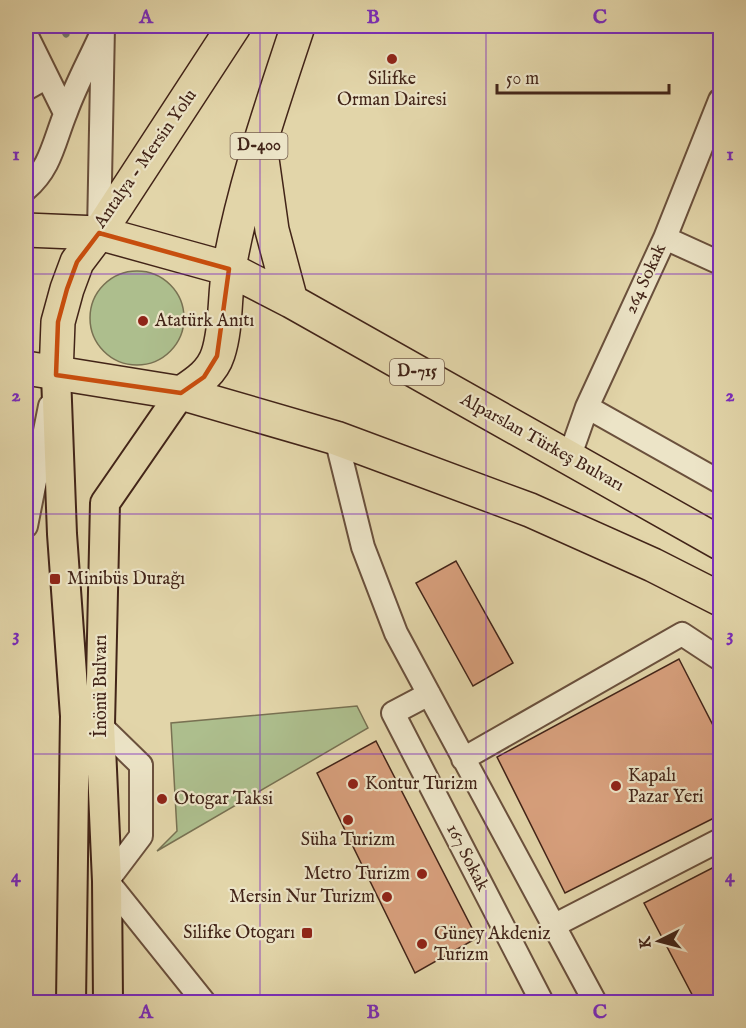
<svg xmlns="http://www.w3.org/2000/svg" width="746" height="1028" font-family="'IM FELL English',serif">
	<rect width="100%" height="100%" fill="#e2d5a9"/>
	<filter id="stains"><feTurbulence type="fractalNoise" baseFrequency=".00333" numOctaves="4"/><feColorMatrix values="0 0 0 0 .2 0 0 0 0 .09 0 0 0 0 .02 0 0 0 .5 -.17"/></filter>
	<radialGradient id="worn" r=".72"><stop offset=".6" stop-color="#630" stop-opacity="0"/><stop offset="1" stop-color="#630" stop-opacity=".3"/></radialGradient>
	<!-- green -->
	<path fill="#adbe8d" stroke="#787152" stroke-width="1.5" d="M90 318a47 47 0 1 1 94 0a47 47 0 1 1-94 0Z
		M357 706 368 728 157 851 177 831 171 723Z"/>
	<g fill="none" stroke-linecap="round" stroke-linejoin="round">
		<!-- stream -->
		<path stroke="#747d6d" stroke-width="7" d="M62 26 66 34"/>
	</g>
	<!-- building -->
	<path fill="#d79f7c" stroke="#422418" stroke-width="1.5" d="M456 561 513 663 473 686 416 583Z
		M679 659 720 739V815L565 893 497 757Z
		M376 741 477 938 415 973 317 773Z
		M720 864V1002H696L644 903Z"/>
	<g fill="none" stroke-linecap="round" stroke-linejoin="round">
		<!-- minor casing -->
		<g stroke="#6a503c" stroke-width="26">
			<path id="minor" d="M26 34 65 113
				M26 89 47 77
				M26 189C51 168 54 141 66 112 75 87 88 63 99 39
				M99 232 103 26
				M665 238 720 263
				M587 407 720 482
				M336 438 363 547 396 633 595 1002
				M569 458 587 407 665 238 720 100
				M26 526 50 406
				M429 694 393 713 542 1002
				M100 725 141 765V836L107 881 204 1002
				M463 759 682 634 720 659
				M553 926 720 840"/>
		</g>
		<!-- major casing -->
		<g stroke="#422418" stroke-width="32">
			<path id="major" d="M56 375 62 534 75 716 71 1002
				M108 1002 107 881 100 725 105 503 181 393"/>
		</g>
		<!-- highway casing -->
		<g stroke="#422418" stroke-width="36">
			<path id="highway" d="M262 159 272 230 291 301
				M26 230 99 233 229 269 291 301 720 543
				M26 368 181 393 336 438 530 510 653 565 720 599
				M56 375 58 322 67 289 77 262 99 233 234 26
				M181 393C196 383 212 373 218 354 227 326 224 296 229 268 244 185 272 105 298 26"/>
		</g>
		<!-- minor -->
		<use href="#minor" stroke="#ece4c7" stroke-width="22"/>
		<!-- major -->
		<use href="#major" stroke="#e2d5a9" stroke-width="28"/>
		<!-- highway -->
		<use href="#highway" stroke="#e2d5a9" stroke-width="33"/>
	</g>
	<!-- marked area -->
	<path fill="none" stroke="#c74e0e" stroke-width="4.5" stroke-linejoin="round" d="M99 233 229 269 217 356 204 377 181 393 56 375 58 322 67 289 77 262Z"/>
	<!-- grid -->
	<path fill="none" stroke="#7b2cbf" stroke-width="1.5" stroke-opacity="0.55" d="M260 26V1002M486 26V1002M26 274H720M26 514H720M26 754H720"/>
	<!-- markers -->
	<g fill="#8f2418" stroke="#ece4c7" stroke-width="2">
		<circle cx="392" cy="59" r="6"/>
		<circle cx="143" cy="321" r="6"/>
		<rect x="49" y="573" width="12" height="12" rx="3"/>
		<circle cx="353" cy="784" r="6"/>
		<circle cx="616" cy="786" r="6"/>
		<circle cx="162" cy="799" r="6"/>
		<circle cx="348" cy="820" r="6"/>
		<circle cx="422" cy="874" r="6"/>
		<circle cx="387" cy="897" r="6"/>
		<rect x="301" y="927" width="12" height="12" rx="3"/>
		<circle cx="422" cy="944" r="6"/>
	</g>
	<g text-anchor="middle" dominant-baseline="central" stroke-width="4.5" stroke-linejoin="round" paint-order="stroke">
		<!-- shield labels -->
		<g fill="#ece4c7" stroke="#755e4c" stroke-width="1.5">
			<rect x="230.5" y="133" width="57" height="26" rx="4.5"/>
			<rect x="390" y="359" width="54" height="26" rx="4.5"/>
		</g>
		<g font-size="16" font-weight="bold" fill="#422418">
			<text x="259" y="146">D-400</text>
			<text x="417" y="372">D-715</text>
		</g>
		<!-- poi labels -->
		<g font-size="18" fill="#422418" stroke="#ece4c7" text-anchor="start">
			<text x="392" y="79" text-anchor="middle">Silifke<tspan x="392" dy="21">Orman Dairesi</tspan></text>
			<text x="155" y="321">Atatürk Anıtı</text>
			<text x="67" y="579">Minibüs Durağı</text>
			<text x="628" y="776">Kapalı<tspan x="628" dy="21">Pazar Yeri</tspan></text>
			<text x="365" y="784">Kontur Turizm</text>
			<text x="174" y="799">Otogar Taksi</text>
			<text x="348" y="840" text-anchor="middle">Süha Turizm</text>
			<text x="410" y="874" text-anchor="end">Metro Turizm</text>
			<text x="375" y="897" text-anchor="end">Mersin Nur Turizm</text>
			<text x="295" y="933" text-anchor="end">Silifke Otogarı</text>
			<text x="434" y="934">Güney Akdeniz<tspan x="434" dy="21">Turizm</tspan></text>
		</g>
		<!-- street labels -->
		<g font-size="18" fill="#422418" stroke="#ece4c7">
			<text transform="translate(146 159) rotate(-55)">Antalya - Mersin Yolu</text>
			<text transform="translate(646 279) rotate(-65)">264 Sokak</text>
			<text transform="translate(542 443) rotate(29)">Alparslan Türkeş Bulvarı</text>
			<text transform="translate(101 686) rotate(-90)">İnönü Bulvarı</text>
			<text transform="translate(467 858) rotate(63)">167 Sokak</text>
		</g>
	</g>
	<!-- margin -->
	<rect width="746" height="1028" fill="none" stroke="#e2d5a9" stroke-width="66"/>
	<!-- north arrow -->
	<g transform="translate(659 941) rotate(264)" stroke="#ece4c7" stroke-width="4.5" paint-order="stroke">
	<path d="M0-4.5L10 22L0 15L-10 22Z" fill="#422418"/>
	<text y="-9" font-size="16" font-weight="bold" text-anchor="middle" fill="#422418">K</text>
	</g>
	<!-- scale -->
	<path d="M497 84v9h172v-9" fill="none" stroke="#422418" stroke-width="3"/>
	<text x="506" y="84" font-size="18" fill="#422418" stroke="#ece4c7" stroke-width="4.5" paint-order="stroke">50 m</text>
	<rect x="33" y="33" width="680" height="962" fill="none" stroke="#7b2cbf" stroke-width="2"/>
	<g font-size="20" text-anchor="middle" font-weight="bold" fill="#7b2cbf">
		<text x="146" y="23">A</text>
		<text x="373" y="23">B</text>
		<text x="600" y="23">C</text>
		<text x="16" y="160">1</text>
		<text x="730" y="160">1</text>
		<text x="16" y="401">2</text>
		<text x="730" y="401">2</text>
		<text x="16" y="641">3</text>
		<text x="730" y="641">3</text>
		<text x="16" y="882">4</text>
		<text x="730" y="882">4</text>
		<text x="146" y="1018">A</text>
		<text x="373" y="1018">B</text>
		<text x="600" y="1018">C</text>
	</g>
	<rect width="100%" height="100%" filter="url(#stains)"/>
	<rect width="100%" height="100%" fill="url(#worn)"/>
</svg>
